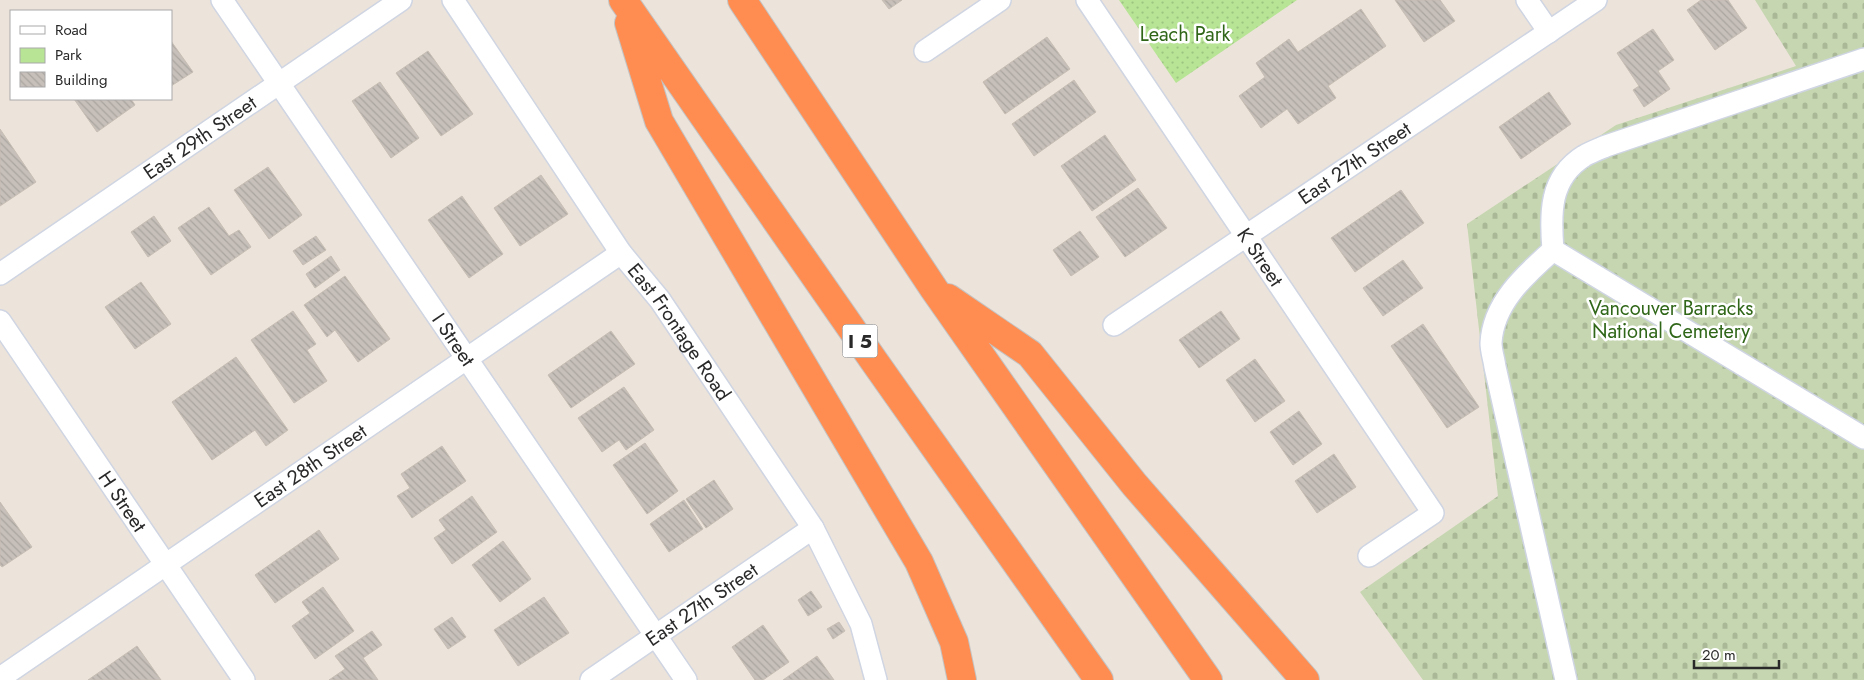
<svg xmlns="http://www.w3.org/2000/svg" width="1864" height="680" font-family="Jost,sans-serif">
	<defs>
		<pattern id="green-dots" width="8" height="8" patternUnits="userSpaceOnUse" patternTransform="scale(1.25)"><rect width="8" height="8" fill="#b7e495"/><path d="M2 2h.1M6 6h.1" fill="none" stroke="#9dc480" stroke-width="1.8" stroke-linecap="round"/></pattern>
		<pattern id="cemetery-stones" width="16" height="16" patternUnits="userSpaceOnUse" patternTransform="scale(1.25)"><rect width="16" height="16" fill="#c6d6b1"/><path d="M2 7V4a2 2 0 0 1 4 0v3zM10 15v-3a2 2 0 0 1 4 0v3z" fill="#aab898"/></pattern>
		<pattern id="building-back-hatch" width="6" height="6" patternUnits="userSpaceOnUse" patternTransform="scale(1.25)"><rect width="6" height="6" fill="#c7c0ba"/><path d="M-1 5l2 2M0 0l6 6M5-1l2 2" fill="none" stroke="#aba5a0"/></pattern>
	</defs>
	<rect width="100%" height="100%" fill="#ece3da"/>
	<!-- green -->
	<path fill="url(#green-dots)" d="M1119 0H1297L1176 83Z"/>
	<!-- cemetery -->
	<path fill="url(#cemetery-stones)" d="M1755 0H1864V680H1423L1360 592 1498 496 1467 224 1616 125 1796 66Z"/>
	<!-- building -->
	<path fill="url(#building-back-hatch)" stroke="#c7beb4" d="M882 0H902L889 9Z
		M1395 0H1440L1455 21 1424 42Z
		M1701 0H1728L1747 28 1715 50 1687 10Z
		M1361 9 1386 46 1328 86 1336 98 1298 124 1287 109 1261 128 1239 96 1265 77 1256 63 1289 39 1298 52Z
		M1653 29 1674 60 1658 71 1670 89 1644 107 1633 90 1639 86 1617 53Z
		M1047 37 1070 69 1005 114 983 82Z
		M171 41 193 72 171 86Z
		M428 51 473 114 441 136 396 73Z
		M1074 80 1096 112 1034 156 1012 124Z
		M380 82 419 138 391 158 352 101Z
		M1549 92 1571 124 1521 159 1499 127Z
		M74 99H131L135 105 97 132Z
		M0 129 36 182 0 206Z
		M1105 135 1136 180 1092 211 1061 166Z
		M268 167 302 215 269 239 234 190Z
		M541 175 568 214 520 246 494 208Z
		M1138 188 1167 228 1125 257 1096 217Z
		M1401 190 1424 223 1355 272 1331 238Z
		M462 196 503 254 469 278 428 220Z
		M209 207 229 236 239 230 251 247 211 275 178 228Z
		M154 216 171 241 148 257 131 232Z
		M1080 231 1099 257 1071 276 1053 250Z
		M316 236 326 250 303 265 293 251Z
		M331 256 340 270 315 288 306 274Z
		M1403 260 1423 288 1383 316 1363 288Z
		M345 276 390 339 358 362 335 330 327 337 304 305Z
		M141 282 171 324 135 349 105 307Z
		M293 311 316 344 307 350 327 381 294 403 251 340Z
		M1221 311 1240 339 1199 368 1179 340Z
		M1423 324 1479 407 1447 428 1391 346Z
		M611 331 635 364 571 408 548 375Z
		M236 357 288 430 266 446 255 430 212 460 172 402Z
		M1255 359 1285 401 1255 422 1226 380Z
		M624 387 654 430 626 450 619 440 602 452 578 418Z
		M1299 411 1322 444 1293 465 1270 432Z
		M645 443 678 491 647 514 613 465Z
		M442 446 466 481 412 518 397 496 410 488 401 474Z
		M1334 454 1356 487 1317 513 1295 481Z
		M714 480 733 509 706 528 686 499Z
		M472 496 497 532 452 564 434 538 446 530 439 520Z
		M684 500 703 529 669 552 650 524Z
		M0 502 32 547 2 567 0 565Z
		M319 530 339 559 275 603 255 575Z
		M503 541 531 579 500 602 472 565Z
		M323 587 354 631 315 659 292 626 310 613 302 602Z
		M811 591 822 607 808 616 798 600Z
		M544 597 569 633 518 666 494 630Z
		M452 617 466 637 448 649 434 629Z
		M839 622 845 631 833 639 827 629Z
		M763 625 789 662 763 680H755L732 647Z
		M372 631 382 645 363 658 378 680H329L345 669 335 656Z
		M137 646 161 680H88Z
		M817 656 834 680H783Z"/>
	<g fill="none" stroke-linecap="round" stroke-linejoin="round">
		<!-- street casing -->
		<g stroke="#cfd5e2" stroke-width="24">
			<g id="street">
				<path id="s1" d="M222 0 686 680"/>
				<path id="s2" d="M453 0 621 253 660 300 813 528 861 624 876 680"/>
				<path id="s3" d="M1087 0 1433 513 1369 556"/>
				<path d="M1527 0 1549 32"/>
				<path d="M925 51 1000 0"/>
				<path d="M1864 59 1606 146C1599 149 1591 152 1584 156 1549 178 1550 214 1553 250L1864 438"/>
				<path d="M1553 250C1525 275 1493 303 1491 343 1491 351 1494 359 1495 367L1566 680"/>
				<path id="s4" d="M0 274 401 0"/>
				<path id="s5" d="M0 321 244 680"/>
				<path id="s6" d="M1114 325 1596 0"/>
				<path id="s7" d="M0 678 621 253"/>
				<path id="s8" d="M591 680 813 528"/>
			</g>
		</g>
		<!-- highway casing -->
		<g stroke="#c3c3c3" stroke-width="30">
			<path id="highway" d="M623 0 874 361 1099 680
				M742 0 934 289 1208 680
				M629 23 659 121 919 562 954 642 962 680
				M948 298 1030 354 1134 484 1305 680"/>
		</g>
		<!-- street -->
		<use href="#street" stroke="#fff" stroke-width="21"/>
		<!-- highway -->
		<use href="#highway" stroke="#ff8d52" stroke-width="28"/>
	</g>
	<g text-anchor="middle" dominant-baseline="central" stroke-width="5" stroke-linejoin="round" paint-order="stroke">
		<!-- shield labels -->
		<rect fill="#fff" stroke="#696969" stroke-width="1" x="842.5" y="324.5" width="35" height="33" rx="4"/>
		<g font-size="19" font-weight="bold" fill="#292929">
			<text x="860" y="341">I 5</text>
		</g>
		<!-- park labels -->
		<g font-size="20" fill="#2f6618" stroke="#fff">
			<text x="1185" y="34">Leach Park</text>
			<text x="1671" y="308">Vancouver Barracks<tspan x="1671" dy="23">National Cemetery</tspan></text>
		</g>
		<!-- street labels -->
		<g font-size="20" fill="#292929" stroke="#fff">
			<text stroke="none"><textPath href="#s4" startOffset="242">East 29th Street</textPath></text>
			<text stroke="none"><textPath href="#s6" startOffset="290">East 27th Street</textPath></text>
			<text stroke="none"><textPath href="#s3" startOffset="310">K Street</textPath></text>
			<text stroke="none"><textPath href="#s2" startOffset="402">East Frontage Road</textPath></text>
			<text stroke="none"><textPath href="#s1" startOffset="411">I Street</textPath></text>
			<text stroke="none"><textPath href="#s7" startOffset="376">East 28th Street</textPath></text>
			<text stroke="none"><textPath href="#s5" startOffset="218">H Street</textPath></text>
			<text stroke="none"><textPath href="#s8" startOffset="134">East 27th Street</textPath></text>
		</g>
	</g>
	<!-- legend -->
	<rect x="10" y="10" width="162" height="90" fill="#ffffff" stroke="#a9a9a9"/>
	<rect x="20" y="26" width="25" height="8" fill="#ffffff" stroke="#a9a9a9"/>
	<text x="55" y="35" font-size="15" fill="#292929">Road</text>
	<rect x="20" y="48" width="25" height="15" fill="#b7e495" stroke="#a9a9a9"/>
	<text x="55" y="60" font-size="15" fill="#292929">Park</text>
	<rect x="20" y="72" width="25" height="15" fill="url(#building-back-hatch)" stroke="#a9a9a9"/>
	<text x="55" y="85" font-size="15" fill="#292929">Building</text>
	<!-- scale -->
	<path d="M1694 660v8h85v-8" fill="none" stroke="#292929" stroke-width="2.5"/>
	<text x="1702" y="660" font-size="15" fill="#292929" stroke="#ffffff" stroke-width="4" paint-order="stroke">20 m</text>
</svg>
